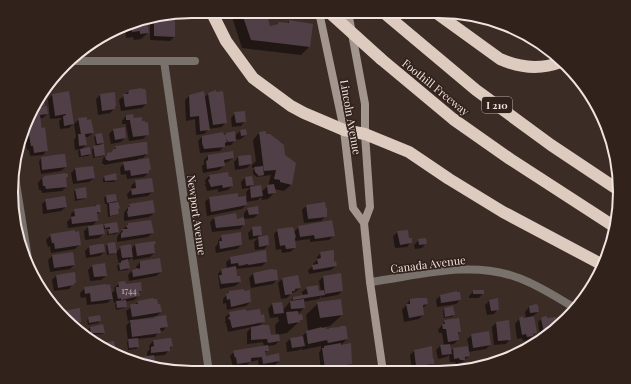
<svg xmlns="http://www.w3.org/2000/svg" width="631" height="384" font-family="'Playfair Display',serif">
	<rect width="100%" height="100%" fill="#3c2c26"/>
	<!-- shadow -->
	<path fill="#0007" fill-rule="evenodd" d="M230 11H265L270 27 275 26 278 23 287 24 289 21 309 47 301 55 242 48Z
		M154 18H174V37L170 41 150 40V22Z
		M146 19 148 33 141 39 134 40 133 37 126 38 125 27H121L134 21Z
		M503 23 508 25 528 36H516V32H508V29H503Z
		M117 29 118 31 113 35 106 36Z
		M129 91 146 104 142 108 121 111 119 100Z
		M41 92 44 105 41 108 47 114 43 118H40L47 150 43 155 30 156 29 150H27L24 135 27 133 25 124 29 118H33L32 111Z
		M114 93V109L110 113 98 115 96 99 100 95Z
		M208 94 226 122 222 127 209 129 204 134 196 135 195 119 186 121 185 100 189 96 204 98Z
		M52 95 73 124 69 128 60 129 59 121 62 118 50 119 48 99Z
		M235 113 245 121 241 126 232 127 231 118Z
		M126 116 133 119 148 134 143 139 129 141 126 126V124H122V121Z
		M79 119 87 121 93 133 88 137H85L86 145 82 149 90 154 88 156 79 157 78 151 81 149 75 150 74 140 76 137 74 124Z
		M113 130 125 138 121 142 111 144 109 134Z
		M245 130 246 135 241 139 235 140 231 145 224 146 220 151 200 153 198 141 202 137H223L226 134 235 136 240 131Z
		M259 133 266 135 291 185 284 191 274 189 275 192 268 199 262 200 261 197 258 200 246 202V205L242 209 207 216 205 202 209 198 237 194 238 199 247 197 246 192 250 188 242 189 241 182 245 178 253 184 249 188 260 187 261 192 268 186 271 175 257 177 253 174V170L255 168H252V165L256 161 253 140Z
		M96 135 103 143 99 146H103L104 156 93 158 92 149 96 147 94 137Z
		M116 147 147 154 143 158 137 159 138 161 150 169 148 173 144 177 127 179 126 174 121 175 120 168 126 161 104 165V164H102L103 158 112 152Z
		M208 156 233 158 228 162 223 163 224 166 219 170 203 173 202 166 204 164V160Z
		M250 156 251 164 247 168 235 170 234 162 238 157Z
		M41 158 66 167 61 171 41 174 39 162Z
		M76 168 94 178 89 182 73 184 71 173Z
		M67 176 65 179 66 187 62 191 42 193 41 190H39L38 183 42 178Z
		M209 176 232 186 228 190 218 192V189L207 191 206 186 204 185 206 184 205 180Z
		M105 177 116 180 114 182H103V178Z
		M136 181 152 192 148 196 128 199 127 194 132 189 131 186Z
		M76 190 86 198 84 199 75 201 74 191Z
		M115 195 118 214 116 215 108 217 107 204H105L104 198 106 196Z
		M46 200 66 207 61 211 43 214 42 204Z
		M96 205 100 211 96 215 97 221 91 227 103 226 104 225 116 223 118 232 116 234 107 235 108 229H103L104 233 99 238 85 240 84 231 90 225 68 228 67 222 71 218V214L75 210 94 207Z
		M130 205 154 213 149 217 124 221V213Z
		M306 206 326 216 321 221 304 223 302 210Z
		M248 209 258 214 254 218 244 219V224L240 229 212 232 210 222 215 217 235 214 236 220 244 218V213Z
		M128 224 152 233 148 237 117 242V238L118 235Z
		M299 227 334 235 329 240 310 242V239L295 241V248L290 252 282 253 281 249 276 250 274 234 278 230 294 232Z
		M253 228 261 234 257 238 267 237 268 245 264 249 255 250 254 242 258 238 249 240 248 233Z
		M398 232 411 242 407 247 395 248 393 236Z
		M51 235 80 244 75 249 51 253 50 246 48 247 46 240Z
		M222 236 241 245 237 249 216 253 215 247 218 244V241Z
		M419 240 426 243 422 248 415 249 414 245Z
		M108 244 116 252 121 247 131 249 135 245H153L154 253 150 257 133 260 132 257 128 261 129 268 127 270 118 271 117 266 119 264 116 252 114 254 107 255 106 246Z
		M89 247 104 252 100 256 86 258 85 251Z
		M321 253 336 266 331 270 309 274 308 270 313 266V264L317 260V257Z
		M52 256 74 265 70 269 50 272 48 260Z
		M231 258 266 262 262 266 235 269 236 278 240 282 235 286 220 289 218 274 222 269H227L226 262Z
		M140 262 161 272 156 276 129 281 128 275 132 271 136 269V267Z
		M104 264 106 276 101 280 90 281 88 270 92 266Z
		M253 274 277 279 273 284 251 288 249 278Z
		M56 276 75 282 69 289 54 291 52 280Z
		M323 277 342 291 338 295 321 298V296L319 299 303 302 304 308 298 314 302 319 287 333 278 335 279 341 275 345 267 346 268 350 264 354 265 357 279 361 275 365 265 367 266 372H237L239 370 259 367 258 360 250 362 246 366 233 367 230 356 234 352 264 347 263 342 247 344V332L252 327 228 332 226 323 224 322 226 321 225 317 230 313 260 316 264 321 258 327 270 336 276 335 275 325 279 321 278 317 270 318 268 309 272 304 283 310 293 298 303 296 302 292 307 288 318 292H321L319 281Z
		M282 279 300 288 295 292 292 293 287 298 281 299 278 283Z
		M119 283 141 291 138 293 139 296 134 300 125 302 126 306 124 308 116 310 115 304 117 302 114 303 113 298 107 303 87 305 86 297 81 298 80 293 85 288 111 294 115 290 114 288Z
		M243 290 250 302 246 306 227 310 226 303 223 304V299L229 292Z
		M474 291 483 293 479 298H469V296Z
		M440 296 460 300 456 304 437 307 436 300Z
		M410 300 427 304 422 309 423 315 419 319 404 322 402 310Z
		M490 300 498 309 494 314 487 315 485 305Z
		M138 302 161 312 154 318 167 326 163 331H159L155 337 137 339 138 347 136 349 128 350 127 342 128 340 126 326 131 320 128 321 126 311ZM156 316 153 319 139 320V319Z
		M318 303 342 315 330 326 325 327V330L347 339 340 346 350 345 351 364 345 369 351 368V372H321L319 353 321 349V346L302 350 301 348 300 350 287 352 286 343 290 339 301 337 308 331 306 315Z
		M529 307 538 312 533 316 536 332 528 340 523 341 522 338 517 339 515 324 519 319 526 318 525 312Z
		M444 309 454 315 452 317 444 318 443 311Z
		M64 312 80 322 73 327 61 315Z
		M89 318 100 321 98 323 88 325 87 320Z
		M542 318 556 325 561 321 544 336 543 335 540 336 538 322Z
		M445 321 460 331 458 334V340L454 344 449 345 450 352 453 349 469 347 467 339 472 335 490 345 486 349 468 352 469 356 460 364H456L455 362H450L449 355 446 357 438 359 436 350 440 346H444L442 333H439L438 330Z
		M496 323 510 339 506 344 494 345 492 327Z
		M90 328 104 333 102 334 89 335 88 329Z
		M83 332V336L79 333Z
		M153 341 172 346 165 355 153 356 154 368 128 361 147 357V352L150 349 149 346Z
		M431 347 433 364 429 368 412 370 410 355 414 351Z"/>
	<!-- building -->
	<path fill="#503f47" d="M241 11H266L270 26 278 24V22L289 23V20L313 24 310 47 251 40Z
		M154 17H175V37L154 36Z
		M147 18 149 33 140 34V31L132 32 131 22Z
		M142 88V89H145L146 91 147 104 125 107 123 94H128L129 90Z
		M43 90 45 106 34 108 42 91Z
		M216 90V92L223 91 227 123 213 125 208 93Z
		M69 91 74 124 64 126 63 116 66 115V114L55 116 52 94Z
		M204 91 210 130 200 131 199 116 190 117 189 95Z
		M115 92 116 106H115V109L102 111 100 94Z
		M47 106 48 114 40 115 42 128 45 127 48 151 34 153 33 146H31L28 130 31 129 29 117 37 116 36 108Z
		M245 111 246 122 236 123 234 112Z
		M133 114 134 118 142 117V121H145L146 123 148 122 149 135 133 137 130 121V120H126V115Z
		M87 117V120L91 119 94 133 85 134 87 145 79 146 78 134H81L78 118Z
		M125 127 126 138 115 140 113 129Z
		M246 129 247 135 241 136 240 130Z
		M235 131 236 141 228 142 226 138 227 142 225 143V147L204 149 202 143V136L223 132 224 135H226V133Z
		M266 131V134H270L284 145 285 155 296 163 292 185 280 182V180L274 179 276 170 264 171 259 132Z
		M102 133 104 143 97 144 95 134Z
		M144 142H147L148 154 108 161V160H106L105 156H107V153L112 152 113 149H116L115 146Z
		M104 144 105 155 95 157 93 146Z
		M90 147 91 154 81 156 80 149Z
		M233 151 234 158 224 160 225 166 207 169 206 161 208 160V155Z
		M61 154H65L67 167 42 170 41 157Z
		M247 155H251L252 164 239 166 238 156Z
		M149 158 151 170H149V173L131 176 130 170 125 171 123 162Z
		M93 166 95 178 77 181 75 168Z
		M263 166 264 175 259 176 255 172 254 167Z
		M228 172 229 177H232L233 186 223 188 222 185 211 187 208 180 210 179 209 175Z
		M65 173 68 174V177H66L67 187 46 189 45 186H43L42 178 44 177V176Z
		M116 173 117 180 105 181 104 176Z
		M252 176 254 185 246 186 245 177Z
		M152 178 154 192 132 195 131 189 136 188 135 180Z
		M274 184 276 193 268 194 267 185Z
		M261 185 263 196 251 198 250 187Z
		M86 187 87 198 77 199 75 189Z
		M238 193V197L246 196 247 205 211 212 209 197Z
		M116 194 117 201 107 203 106 195Z
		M65 196 67 207 47 210 45 199Z
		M153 200 155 213 128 217 127 211H128V207H130L129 204Z
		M118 202 120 208 118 209 119 214 110 216 109 203Z
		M325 202 326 208H327V217L308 219 306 205Z
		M100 204 101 212H97L98 221 72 224 71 217 75 216 74 209 96 206V205Z
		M258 206 259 214 249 215 247 208Z
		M236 213 237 219 244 217 245 225 216 228 214 217Z
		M151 220 154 233 121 238V233L123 232 122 229H128L127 228 126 225H128V223Z
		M332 220 335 236 315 239 314 235 300 237 298 226Z
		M117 222 119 232 109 234 108 229H110V227L105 228 104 224Z
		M103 224 105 234 89 236 88 226Z
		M261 226 262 235 253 236 252 227Z
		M293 227 296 237 295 238 296 248 286 249 285 245 280 246 277 229Z
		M75 230V232L79 231 81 245 55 249 54 243H52L50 234Z
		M408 230 409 238H412V243L400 245 397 231Z
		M241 232 242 245 220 249 219 241H222L221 235Z
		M268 235 269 245 259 247 258 237Z
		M426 238 427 244 419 245 418 239Z
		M155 241 156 244H154L155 253 137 256 135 244Z
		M115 242 117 253 109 254 107 243Z
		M99 244H104L105 252 90 255 89 246Z
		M131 244 133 257 122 258 120 246Z
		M266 250 267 262 248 265V264L239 266 238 263 231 264 230 257Z
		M334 250V262L336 261 337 266 313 270 312 265 318 264 317 259 321 258 320 252Z
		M73 252 75 265 54 268 52 255Z
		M160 258 162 272 133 277 132 270 136 269V268L140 269V261Z
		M128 259 130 268 120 270 119 263H121V261Z
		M105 263 107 276 94 277 92 265Z
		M236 266 237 276H240L241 282 221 284 219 275H222L221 269Z
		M271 269 277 270 278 280 255 284 253 273Z
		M75 272 76 283H74V285L58 288 56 275Z
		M341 273 343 291 325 294 323 276Z
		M298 275 301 288 295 289V291H292V294L285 295 282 278Z
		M125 281 126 284 141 282 142 291H139L140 296 121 300V298L118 299 116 290V287H119L118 282Z
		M106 284V285L110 284 113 299 91 302 90 293 85 294 84 287Z
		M318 285 319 291 324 290 325 295 293 300V297L308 294 306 287Z
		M244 289V291L250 290 251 302 231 307 230 299 227 300 226 294 229 293V291Z
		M473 290H484V294H473Z
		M457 291V292H460L461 300 441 303 440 295Z
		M153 298 154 299H157L158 304H160L162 312 132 317 130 305 132 304H138L137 301Z
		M417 298H427L428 304 423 305 424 315 409 318 406 304H410V299Z
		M498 298 499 310 491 311 489 300Z
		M304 299 305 308 291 309 290 301Z
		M341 299 343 315 320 318 317 302Z
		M126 300 127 307 117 308 116 301Z
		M282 302 284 313 274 314 272 303Z
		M536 304 538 305 539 312 530 313 529 306Z
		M453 306 455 315 445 317 444 308Z
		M80 308 81 322 70 324 62 316 61 313H64L63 311Z
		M246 309V311L260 309 261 315 264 314 265 322 232 328 230 319 229 320 228 317H230L229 312Z
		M298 311 299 315 302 314 303 320H300V322L288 324 286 312Z
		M100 315 101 321 89 323 88 317Z
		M166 315 168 327 160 328 161 333 132 337 130 320 154 318V317Z
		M523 316V318L534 316 537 333 533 334V336L527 337 526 334 522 335 519 318Z
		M547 316V318L556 317 557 325 548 333V332H544L541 319 542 317Z
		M459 318 461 332H458L459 340 448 342 446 329H443L442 324H445L444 320Z
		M509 320 511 340 498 341 496 322Z
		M103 324 105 333H91L90 327Z
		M261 325H269L271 335 279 334 280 341 268 343 267 339 251 340V327Z
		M340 326H346L348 339 328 343 327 340 308 344 306 331 322 327V328L326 327V329H329V328L340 327Z
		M489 331 491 345 473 348 471 334Z
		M303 336 305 346 292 348 290 338Z
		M138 338 139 347 129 348 128 339Z
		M169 338H171L173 346 170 347V351L151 353V347L154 346 153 340Z
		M114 341 117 356 96 344Z
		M341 343V345L351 343 352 364 325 369 322 348H324V346Z
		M450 344 452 354 442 355 440 345Z
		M268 345 269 351H265L266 356 279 353 280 361 263 364 262 357 251 358V362L237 364 236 357 235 358 233 351 236 350Z
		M432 346 433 359H434V364L416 366 414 350Z
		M468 346 470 356 465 357V360H460L459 358 454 359 453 348Z
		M154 355 156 368 128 361V359Z
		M266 365 267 372H238V369Z
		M290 367V372H278V369Z
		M352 367V372H326V371Z"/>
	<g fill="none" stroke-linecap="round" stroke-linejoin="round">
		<!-- minor -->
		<path stroke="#79716c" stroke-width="8" d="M70 61H195
			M164 61 209 372
			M14 171 29 265"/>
		<!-- tertiary -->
		<path stroke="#79716c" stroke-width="8" d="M370 282C417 276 469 260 516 277 537 284 556 297 575 308"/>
		<!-- secondary -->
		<path stroke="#a2968e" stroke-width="8" d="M319 12 344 130 353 208 364 223
			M348 12 365 104V134L370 207 364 223 370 282 383 372"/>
		<!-- motorway -->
		<path stroke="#decbbf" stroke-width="12" d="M211 11 226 41 253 78 291 106 304 113 344 130 365 134 409 152 449 179 503 212 601 264
			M383 12 476 90 551 145 617 189
			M435 12 500 59C520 68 540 70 561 62
			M381 59 453 119 510 159 615 227"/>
		<!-- motorway-bridge -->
		<path stroke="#decbbf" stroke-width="12" d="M329 12 381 59"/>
	</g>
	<g text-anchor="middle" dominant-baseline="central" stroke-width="3.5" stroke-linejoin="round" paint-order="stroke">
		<!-- number labels -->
		<g font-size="9" fill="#c8bbba">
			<text x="129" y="290">1744</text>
		</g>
		<!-- shield labels -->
		<rect fill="#32221c" stroke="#b7aaa5" stroke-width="1" x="482" y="97" width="30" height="16" rx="3"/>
		<g font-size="10" font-weight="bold" fill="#f0e4e0">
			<text x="497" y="105">I 210</text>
		</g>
		<!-- street labels -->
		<g font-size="11" fill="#f0e4e0" stroke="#32221c">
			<text transform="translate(436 87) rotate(39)">Foothill Freeway</text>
			<text transform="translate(351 117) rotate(80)">Lincoln Avenue</text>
			<text transform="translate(197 215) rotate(82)">Newport Avenue</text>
			<text transform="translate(428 264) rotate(-7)">Canada Avenue</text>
		</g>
	</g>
	<!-- crop -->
	<path d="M0 0H631V384H0ZM192 18H439A174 174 0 0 1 613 192V192A174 174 0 0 1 439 366H192A174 174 0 0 1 18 192V192A174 174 0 0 1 192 18Z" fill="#32221c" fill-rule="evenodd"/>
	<path fill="none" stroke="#f0e4e0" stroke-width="2" d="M192 18H439A174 174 0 0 1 613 192V192A174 174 0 0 1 439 366H192A174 174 0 0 1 18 192V192A174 174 0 0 1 192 18Z"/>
</svg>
